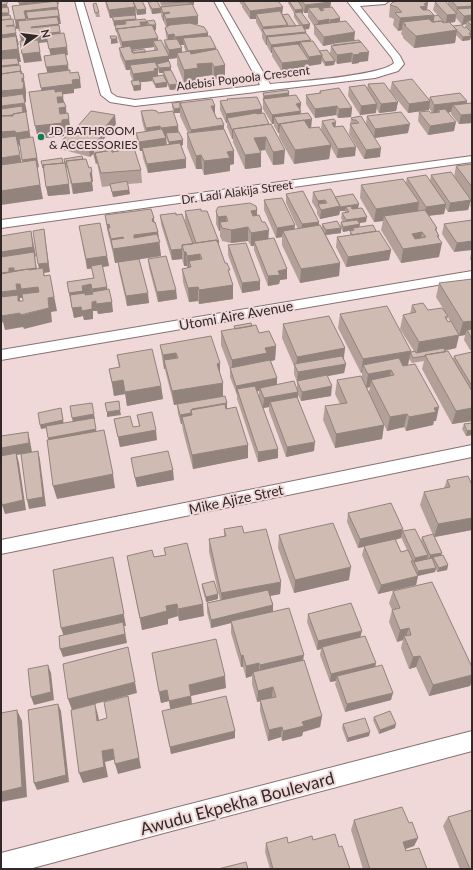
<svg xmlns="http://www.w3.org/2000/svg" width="473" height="870" font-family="Lato,sans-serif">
	<rect width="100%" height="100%" fill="#f0d8d8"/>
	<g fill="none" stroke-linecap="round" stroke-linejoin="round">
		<!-- street casing -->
		<g stroke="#877172" stroke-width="2">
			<path id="street" d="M75 1H83L111 93 117 97 135 100 260 85 214 1H222L270 84C292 82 382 76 394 63L392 58 347 1H389L385 4 360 6 400 56 404 64 398 71 375 78 135 106 110 102 101 95Z
				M472 156V162L1 228V220Z
				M472 271V279L1 360V350Z
				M472 445V457L1 554V540Z
				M472 731V751L29 869H1V853Z"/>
		</g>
		<!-- street -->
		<use href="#street" fill="#fff" fill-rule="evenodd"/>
	</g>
	<!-- wall -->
	<path fill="#b3a199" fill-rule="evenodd" d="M105 1H142L146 9V14L137 15 135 10 136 16H135L136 20 147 26V21L156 25V30H154L158 41 165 47 164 40H167L166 36 165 28 166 27 161 16V13L152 14 149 6 148 2 161 8 162 7 159 1H194V5H192L198 24 195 25 208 33V36L225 65V78L214 79 212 75 199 77V81L184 83 177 65V58L169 59V58V62L171 70 179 89 170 90 167 84V87L156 88 152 81 140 82 141 90 134 91 132 85 131 81H133L130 74V70H126L120 56 119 48 121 47 118 38 117 33 115 30V26H114L112 18H110L106 6ZM180 45H184V47L186 52H182V48ZM154 47V51L146 52 131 51V50ZM158 69 159 73H163V75L158 76Z
		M239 1H278L282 15 296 26 299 25 294 17V13L288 3V1H330L331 2 330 7 340 22 355 40 368 61 359 62V63L352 64 351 62 337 64 335 61 334 65 325 66 322 61 321 64 308 66V69L282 72 272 56V53H271L267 46V45H266L262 38V33L256 22V19H250L242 7V4L241 5ZM303 11 304 13H308V17L314 26V34L323 46 333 44V45L331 46 330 54 319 51 311 41V40L306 34 305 29H309L310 24 302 14H303Z
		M448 1H472V37L471 36 470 40 462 41 456 35 455 43 414 48 403 38V36L401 34 402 30 398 31 393 25 394 19 389 17 390 5 428 2 427 10 444 22V23H445L433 10 435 2 448 4ZM456 18 462 25 466 24 465 28 453 26 450 23 455 22Z
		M93 4 99 12 100 17H96Z
		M392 82 429 99 430 97 467 101V103H472V123L459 124 451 114V112L448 113 454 131 428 135 418 121 419 112 432 113 429 108V110L408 113 390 91Z
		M368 84 398 102 396 111 379 113 376 108V113L360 115 348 96 349 87 367 89Z
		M320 91 352 108 351 117 338 118 336 115 315 118 306 104V95L319 93Z
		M263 93 289 96 301 103 300 110 301 114 311 128 324 134 321 130 322 121 335 127 355 156 337 158 331 147 329 159 294 164 279 137V133H278L274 126V124H272L263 109Z
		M227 99 262 114 284 164 273 165 265 150 260 151 261 167 245 169 233 142V139H232L227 127V123H226L220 110V101L227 100Z
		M172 103H181L215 106V114L217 119 224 130 234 164 230 165V171L204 175 202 169H196L187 147V133H188L180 116V113H174L172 107Z
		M141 111 158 113 179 132 183 145 181 146 186 159V168L148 173 143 158 142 151H140L137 142 136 133 145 132 142 121ZM166 138 169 145H167Z
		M367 116 408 133 375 138 380 157 364 159 349 134 351 118 366 123Z
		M116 124 103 140H102L103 145 100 148 141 170 142 183 128 184 130 194 113 197 110 186 102 187 97 163 96 164 93 154 90 157 64 150 62 140 78 130V126Z
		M83 159 89 168 93 182H92L93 191 73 194 67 168H66L70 194 48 196 44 173 41 161 63 163Z
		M472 164V208L470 206 471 203 470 202 468 210 448 212 445 208 444 214 429 216 437 228V231L439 236V257L401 263 381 230 383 221 374 222 360 198 361 185 406 182 407 178 430 181 431 175 454 177 456 166Z
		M313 192 335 197 358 208 366 222 359 223 360 224 359 227 376 231 391 250 389 260 346 267 336 247 337 237 350 235V231L353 230 343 232 341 229V233L326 235 340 263 339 276 300 283 282 245V237L276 238 264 210V200L295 229H298L286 203V194L319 222V225L322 228V224L340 227 341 222H343L341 218 342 213H345V211H340L339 215 320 219 317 214V210L312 202Z
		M257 210V215L269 239 287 279 280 280 279 284 268 286 254 250V246H251L248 241 231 243 222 241 220 236V231H219L216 224V211Z
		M185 211 219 247 230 276 233 299 199 304 198 301 189 302 183 282 182 269 187 268V266H184L182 259 172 260 161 224 160 215H176L193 244 185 221Z
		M105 215 154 218V222L158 232 161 256 139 259 149 303 127 306 119 271 118 262 115 263 113 254 107 229Z
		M472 220 454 252 442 234 444 224Z
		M79 226 107 256 109 266 102 267 107 290 113 312 98 314 97 311H93V319L84 320 83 316 74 318 67 282 93 278 92 268 87 269Z
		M228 245 260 290 242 293 228 255Z
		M471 254H472V262L470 259Z
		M148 259 176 290 177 299 158 302 149 268Z
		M472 279V350H470L464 340 465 335 459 336 456 348 445 351 453 359 454 356 472 352V421L452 424 422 369 424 361 412 363 409 359 403 366 436 421H434L433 425 406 431 404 427 387 431 381 419 384 425 382 439 335 448 323 420 325 406 340 404 335 394 337 380 362 376V373H361L338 328 340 314 411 351V352L414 351 400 329 403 315 410 314 412 305 428 310H444L436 297 439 283ZM448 317 450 322H448L447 320ZM370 387 369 392 367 388Z
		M283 324 345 348 344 359 346 364 344 373 327 376 331 396 301 401 298 395V399L314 451 286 457 269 411V407L263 408 278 458 258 462 237 399V395L230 377V369L221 345V331L234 329V326H252L259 333 276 346 275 360 271 361 277 378V385L297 388V382L294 374V366L282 338ZM257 391H259V397Z
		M160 345 220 374 223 397 227 409 248 458 193 469 183 431 182 424H181L178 414 177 404 174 405 166 374 165 369H164L162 358Z
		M117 355 161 386 163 399 127 406 125 394 114 396 109 369 119 368Z
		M137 415 157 440 120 447 114 419 133 427 139 426Z
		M472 423V435L466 436 462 429 464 424Z
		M131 458 174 480 137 487Z
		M447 480 472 485V530L435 537 441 555 448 565 447 570 437 572 436 569 435 572 418 576 416 585 378 594 362 555 364 547 358 548 347 522 348 513 403 531 421 541 422 537 433 535 420 505 424 492 444 488ZM401 537 407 550 401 552 396 540 401 538Z
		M224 529 244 533 281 582 280 594 270 596 273 605V612L303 660 322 716 320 727 303 732 302 736 282 741 281 737 268 741 260 711V701L257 702 252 684V676L246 678 243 667H241L231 633V623L211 628 207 612V603L220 600 209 552V539L224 536Z
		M279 535 349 580 294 593 278 548Z
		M164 548 204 616 179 621 178 616 168 619V624L142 630 127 556 154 557 165 555Z
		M202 584 218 599 206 602 202 588Z
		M393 591 470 686 429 696 416 667 409 669 401 648 403 640 397 642 389 622 392 610 389 603Z
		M308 614 361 637 376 663 375 666 391 700 345 712 335 684 336 681 330 682 320 655 321 649 317 650 307 622Z
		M152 653 226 688 191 696 192 704 235 731V738L171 754 164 719 170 709 169 701 161 703Z
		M374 717 395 728 379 734 373 720Z
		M343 724 369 736 347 742 342 728Z
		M448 817 472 869H460L443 826Z
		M354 820 409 823 418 838 414 846 406 849V851L427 869H363L351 830Z
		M313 840 339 847 350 869H270L265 852 266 843H288Z"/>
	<!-- shaded-wall -->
	<path fill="#92837d" d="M41 1H58L59 4 56 5 58 7 61 24H59L62 41 46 35 48 42 22 45 20 36 29 27 26 12 28 19H26L28 28 16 29 15 20 20 12 19 3Z
		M186 1H194V5H189V2Z
		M331 2 330 10 322 8V11L308 8V13H304L305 5Z
		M428 2 426 14 434 15 432 27 406 25 403 22 402 30 398 31 400 18 420 7Z
		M7 4 10 20 14 25 19 45H18L21 62H18L20 73 1 75V5Z
		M472 6V14L457 9 455 22 446 23 447 15 456 14 457 7Z
		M135 7 136 16 110 18 109 10Z
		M283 7 282 16 256 14V19H250V11Z
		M161 8V13L152 14V9Z
		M146 9V14L137 15V10Z
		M303 9V14H295V10Z
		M169 12 170 19 198 16V24L167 28 166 19 164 14V21H163V13Z
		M472 15V24L467 21 466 24 462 25 464 16Z
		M340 18V26L330 28V20Z
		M136 19 137 23 125 21V24L114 26V21Z
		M329 19V27L317 30 318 21Z
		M140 22H147V26L117 29V33L116 29Z
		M310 24 309 29 302 30 303 25Z
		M156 25V30L149 31V26Z
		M288 25 287 33 263 32V27Z
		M457 30 455 43 414 48 416 36Z
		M306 32V40L267 37V45H266V36Z
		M355 32 354 41 333 43V44L323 46 324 37Z
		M208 33V42L183 38 184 45H175V37Z
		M469 33H472L470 40 462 41 463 37Z
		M174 34V43L168 44V35Z
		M158 38V47L153 41 154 47 122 51V42Z
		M111 39H117L118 43 111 44Z
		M311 40 310 49 300 42V50L272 47V53H271V45Z
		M67 47 68 55 51 57 49 49Z
		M182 48V57L177 53V58L169 59V50Z
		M216 48V57L189 59 188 51Z
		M40 52 42 61 24 63 22 54Z
		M369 52 368 61 359 62V63L352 64 353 55 359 53Z
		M352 53 351 62 337 64V55Z
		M322 55 321 64 308 66 309 57Z
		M169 56V65L157 64V66L131 70 130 65V70H126L125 61Z
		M309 60 308 69 282 72V63Z
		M335 61 334 65 325 66V62Z
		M212 63V75L199 77V81L184 83V70L197 64Z
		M68 65 69 74 48 76 46 67Z
		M225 65V78L214 79V67Z
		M171 67V72L163 71V73H159V68Z
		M158 68V77H152V81L134 83 133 74Z
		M23 73 26 91V102L1 104V84L22 78Z
		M80 79 81 88 74 89V93L42 97 41 88 72 80Z
		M167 82V87L156 88 155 84Z
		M178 84 179 89 170 90 169 85Z
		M141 85V90L134 91 133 86Z
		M289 93V98L264 101V96Z
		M57 97H63L65 107H66L67 119H69L71 132 64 133V136L38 139 35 126Z
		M430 101 429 110 408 113 409 104Z
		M467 101 465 111 453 105 451 112 440 114V112L438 110 437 114 433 115 434 105Z
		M398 102 396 111 379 113 381 104Z
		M25 103 27 112H23L1 126V106Z
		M301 103 300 112 301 111 300 121 274 117V124H272V115L296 104Z
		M377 104 376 113 360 115 361 106Z
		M211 106H215V119Z
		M337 106 336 115 315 118V109Z
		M180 108V113H174V109Z
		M262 108V117L227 118V123H226V114Z
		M352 108 351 117 338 118 339 109Z
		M26 112 32 145 19 146 18 144 1 146V132Z
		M472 114V123L459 124 461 115Z
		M115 115 116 124 103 140 102 131Z
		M312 119 311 129 280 124Z
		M336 122 335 132 332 123Z
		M456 122 454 131 428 135 430 126Z
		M278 124H280L279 133H278Z
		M410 124 408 133 374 138 375 129Z
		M224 125V139L192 143 191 130Z
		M160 126V135L147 137 146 128Z
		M178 126 179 135 166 133V137L161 138V128Z
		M232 130H233V139H232Z
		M102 136 103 145 94 153 93 149V154L90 157 89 148Z
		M33 137 39 167 37 168 43 199 1 205V191L24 169 22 160Z
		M266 137 265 150 254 151V138Z
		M166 138 167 148H142V151H140L139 142Z
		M183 140V145L169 147V142Z
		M331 145 329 159 294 164 295 150Z
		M356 147 355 156 337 158 338 149Z
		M381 148 380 157 364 159 366 150Z
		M285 150 284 164 273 165V152Z
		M234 151V164L230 165V171L204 175V161L227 152Z
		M261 153V167L245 169V155Z
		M94 154H96L97 163 96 164Z
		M20 155 23 169 1 172V158Z
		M201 155 202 169H196V156Z
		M186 159V168L148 173 147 164Z
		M92 172 93 182H92L93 191 73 194 72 184 90 173Z
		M69 184 70 194 48 196 46 187Z
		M129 190 130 194 113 197 112 192Z
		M325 200 324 209 340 206 359 204 358 209 347 210 346 207 345 211H340L339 215 320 219 321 210 318 204V201Z
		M471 200 468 210 448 212 450 203Z
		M419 202 417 216H384L383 221 374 222 376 209Z
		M446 204 444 214 424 216 426 207Z
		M257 210V224L250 225 251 211Z
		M226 216V229L220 222V231H219L218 217Z
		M367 217 366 222 345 225 346 220Z
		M154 218 155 232H158L161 256 115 263 113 249 111 239 134 235 152 219Z
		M319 222 318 231 301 234 302 224Z
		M109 224 111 238 108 228 109 238 107 225Z
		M360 224 359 229 353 228V230L343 232V227Z
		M295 225 294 235 283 231 282 237 276 238 277 228Z
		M248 227V241L231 243V230Z
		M341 228V233L325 235 326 230Z
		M44 229 50 272 44 273 46 282 40 274 38 264Z
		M269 230 268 244 254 241V246H251V233Z
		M31 231 36 256 35 257 38 277 1 283V273L9 268H36L1 262V252Z
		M422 232 420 246 412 234Z
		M472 241V250L454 252 457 243Z
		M219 242V252L200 254 201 268 191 267 189 261V269L188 270 187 256 186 252 187 266H184V252L197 245Z
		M442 243 439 257 401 263 403 249Z
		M182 249V259L172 260 171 250Z
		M391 250 389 260 346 267 348 257Z
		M107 256 109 266 87 269 86 259Z
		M340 263 339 276 300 283 301 269Z
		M287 269V279L280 280 279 284 268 286V276L278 271Z
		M50 275 57 311 51 312 52 322 24 329 23 327 5 330 3 322 1 323V310L3 316 20 313V315H22L19 304 1 307V292L17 290 16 284H20L22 289 38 287 41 301 24 303 23 298H20V304L22 315 49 308 48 298 54 297Z
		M260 281V290L242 293V283Z
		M91 284 92 294 84 295 71 302 69 293 82 286Z
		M233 285V299L199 304V290Z
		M107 287 108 296 93 299 92 289Z
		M198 287V301L189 302 188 288Z
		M176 290 177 299 158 302 157 292Z
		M148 293 149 303 127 306 126 296Z
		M96 301 97 311H93V319L84 320 82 311 92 302Z
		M112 302 113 312 98 314 96 304Z
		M81 307 83 316 74 318 72 308Z
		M472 321V334L467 330 465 335 459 336 463 322Z
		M459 335 456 348 416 356 419 342Z
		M276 346 275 360 267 362V367L232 374V360L265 348Z
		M345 348 343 362 296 369 297 357Z
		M411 351 408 365 367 372 363 365 362 373H361L363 359Z
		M176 353 177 367 164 360 165 369H164L163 355Z
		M220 363V377L217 364Z
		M346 364 344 373 297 382 298 372Z
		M391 370 389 384 371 380 370 387 366 388 368 374Z
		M277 378V388H260L259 391 238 395 237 389 236 395V386Z
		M123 380 125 394 114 396 112 382Z
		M223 383V397L174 405 172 391Z
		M161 386 163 399 127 406 125 392Z
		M332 386 331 396 301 401 302 392Z
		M298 392V401L270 402 269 407 263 408 264 398Z
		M227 403V413L193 422 192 409Z
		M439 407 436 421H434L433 425 406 431 409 417 434 408Z
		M61 408 64 425 41 429 40 425Z
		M472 408V421L452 424 456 411Z
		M120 410 121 415 107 417V412Z
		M191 413V422L182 417V424H181L180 415Z
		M94 414 95 419 73 423 72 418Z
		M407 414 404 427 387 431 390 417Z
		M384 425 382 439 335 448 336 434Z
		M96 429 98 439 50 448 48 438Z
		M156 430 157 440 120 447 118 437Z
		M472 430V435L466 436 467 431Z
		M28 432 30 441 32 452 17 455 19 463 26 510 5 514 2 505 1 448Z
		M315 442 314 451 286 457 287 447Z
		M248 445V458L193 469 192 455Z
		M278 449V458L258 462V452Z
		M38 451 40 460 46 506 29 509 27 500Z
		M173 470 174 480 137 487 135 478Z
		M113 474 115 488 57 499 53 486Z
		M472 518V530L434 537 438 524Z
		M403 529 401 538 358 548 360 539Z
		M442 553 440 558 433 557V559L429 560 430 555Z
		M428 555 427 560 414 562 413 563 415 558Z
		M113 557 126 626H124L127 643 63 657 60 649 65 640 61 628Z
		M448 565 447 570 437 572 439 568Z
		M351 567 349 580 294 593 295 580Z
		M436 568 435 572 417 576 418 571Z
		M418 576 416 585 378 594 381 585Z
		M281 582 280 594 222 605 221 593Z
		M218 594V599L206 602V597Z
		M177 604 178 616 168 619V624L142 630 140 618 166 606Z
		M203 604 204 616 179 621 178 609Z
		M273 605V614L231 621V623L211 628V620Z
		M409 628 405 639 404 636 403 640 397 642 400 630Z
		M362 631 360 639 322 647 321 649 317 650 318 641Z
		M243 655V667H241V656Z
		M304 655 302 666 259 677 260 665Z
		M420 656 416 667 409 669 413 657Z
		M259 663V675L253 672 252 676 246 678V666Z
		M376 663 374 671 337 676 336 681 330 682 331 674Z
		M48 665 51 673 54 700 34 705 31 697Z
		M472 675V682L470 686 429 696 433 685Z
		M225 676 226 688 190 696 189 685Z
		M135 682 137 693 72 710 68 699Z
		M273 687 272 698 257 702 258 691Z
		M167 690 169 701 161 703 159 692Z
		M393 693 391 700 345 712 347 704Z
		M128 696 141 768 118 774 115 764Z
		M191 696 192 707 171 712 169 701Z
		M58 704 61 711 69 782 37 790 34 783Z
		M95 704 98 715 101 731 97 721Z
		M17 710 22 721 27 797 1 802V792Z
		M322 716 320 727 303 732 302 736 282 741 283 731 302 722Z
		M396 724 395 728 379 734 380 730Z
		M282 727 281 737 268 741 269 730Z
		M235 731V738L171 754 170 747Z
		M370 732 369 736 347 742 348 738Z
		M113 749 116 759 105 762 108 777 83 783 79 773 102 751Z
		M418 838 414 846 399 851 403 842Z"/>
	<!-- building -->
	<path fill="#d0bbb2" stroke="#92837d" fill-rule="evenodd" d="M1 1H7V4L1 5Z
		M18 1H41L19 3Z
		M57 1 58 7 24 11 26 19 15 20 12 6Z
		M106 1H133L135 7 109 10Z
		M133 1H142L146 9 137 10Z
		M157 1 161 8 152 9 148 2Z
		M163 1H189V2L164 3Z
		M243 1H278L283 7 250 11Z
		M289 1H298L303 9 295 10Z
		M302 1H330L331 2 305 5Z
		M400 1H427L428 2 424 4 426 6 420 7 423 10H429L434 15 400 18 395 13 402 12 397 7 390 5 393 2Z
		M440 1H445L457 14 447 15 435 2Z
		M452 1H472V6L457 7Z
		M96 3 99 12 95 13 93 4Z
		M192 4 198 16 166 19 164 14 170 13 169 12 163 13 161 7Z
		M8 7 9 13H1V8Z
		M318 7 321 11 324 10 322 8 332 7 340 18 330 20 329 19 318 21 308 8Z
		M472 8V15L464 16 457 9Z
		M58 9 59 16 28 19 26 12Z
		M280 11 288 25 263 27 256 14Z
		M301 12 310 24 303 25 294 13Z
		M288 14 296 26H288L282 15Z
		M10 15 11 19 1 20V16Z
		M135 15 136 19 114 21 112 17Z
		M438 15 444 22H442L441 21 433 22 434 16Z
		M57 17 59 24 31 27V28L59 25 60 32 20 36 18 21Z
		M13 19 14 25 6 26H15L16 33 1 35V20Z
		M145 19 147 22H140L141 26 116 29 115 25 126 24 125 21Z
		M429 19 432 22 441 21 444 23 449 22 457 30 416 36 404 25H406L403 22Z
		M154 20 156 25H149L147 21Z
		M472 20V26L467 21Z
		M346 21 355 32 324 37 314 25Z
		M190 23 204 27 208 33 175 37 174 34 168 35 165 28 170 25Z
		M152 25 158 38 122 42 117 29Z
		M302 25 306 32 266 36 262 29Z
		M462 25 464 28 466 27 472 33H469L471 36 463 37 453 26Z
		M64 33 67 47 49 49 46 35Z
		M306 33 311 40 271 45 267 37Z
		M16 36 18 49 1 51V38Z
		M110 36H116L117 39H111Z
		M210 36 216 48 188 51 183 38Z
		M177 39 182 48 169 50 164 40Z
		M38 40 40 52 22 54 20 41Z
		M161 40 169 56 125 61 119 48 130 46 133 53 158 50 153 41Z
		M359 40 361 42 335 45 333 43Z
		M313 41 322 55 309 57 300 42Z
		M361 42 369 52 359 53 360 54 353 55 352 53 337 55 331 46Z
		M298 44 309 60 282 63 272 47Z
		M144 49 146 52 133 53 131 51Z
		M217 49 225 65 214 67 212 63 197 64 198 68 184 70 177 53 190 51 191 54Z
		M327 50 335 61 325 62 322 57V55L319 51Z
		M65 53 68 65 46 67 44 56Z
		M17 58 19 64 1 66V59Z
		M169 61 171 67 159 68 157 64Z
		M155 62 158 68 154 69 155 71 133 74 130 65Z
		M20 65 21 73V71L1 74V67Z
		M70 70V73L78 72 80 79 72 80 73 84 41 88 38 74Z
		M171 70 178 84 169 85 163 71Z
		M21 71V74L23 73 24 78H22V82H24L23 89 1 91V74Z
		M163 75 167 82 155 84 152 77Z
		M412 79 430 101 409 104 392 82Z
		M139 80 141 85 133 86 131 81Z
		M384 83 398 102 381 104 368 84Z
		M365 85 377 104 361 106 349 87Z
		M339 88 352 108 339 109 337 106 315 109 306 95 321 93 320 91Z
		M55 89V92L62 91 63 97H57L58 103 64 102 66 107 59 108 60 114 68 113 69 119 62 120V123L35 126 29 92Z
		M288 90 289 93 264 96 263 93Z
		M460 93 467 101 434 105 430 97Z
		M23 94 25 103 1 106V97Z
		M296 95 301 103 296 104 301 111 272 115 263 99Z
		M257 97 262 108H261V109L226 114 220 101 228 100 227 99Z
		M212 99 215 106H211L217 119 221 118 224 125 191 130 180 103Z
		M181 102V103H180V108L174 109 172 103Z
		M472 103V114L461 115 453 105Z
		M22 106 23 112 13 114V115L1 116V109Z
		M445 109 456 122 430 126 419 112 429 111 431 113 440 112 438 110Z
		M152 110 157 111 158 113 173 111 178 126 161 128 160 126 146 128 141 111Z
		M91 111 115 115 102 131 78 126Z
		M26 112 29 131 16 133 15 131 1 132V116H13V114Z
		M401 112 410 124 375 129 367 116Z
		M256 113 257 114 264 113 269 124 233 129V130H232L227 118Z
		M308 113 312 119 278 124 274 117Z
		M361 116 381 148 366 150 350 124 359 123 356 120H353L351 118Z
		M334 119 336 122 332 123 334 127 343 126 356 147 338 149 322 121Z
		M304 120 309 128 319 127 331 145 295 150 280 124Z
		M271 124 285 150 273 152 266 137 254 138 261 153 245 155 233 129Z
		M76 129 102 136 89 148 62 140Z
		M162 129 166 138 139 142 136 133Z
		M224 129 234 151 227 152 230 158 204 161 201 155 196 156 187 133Z
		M179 132 183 140 169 142 166 133Z
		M16 136 20 155 1 158V138Z
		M33 137 37 158 22 160 19 139Z
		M180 143 186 159 147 164 142 148Z
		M131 144 132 148 112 152V150L95 153 96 154H94L93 149Z
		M134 148 141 170 101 173 95 153 112 150V152Z
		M82 156 83 159 66 161 67 163H65L64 159Z
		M62 158 63 163 43 165 44 168H43L41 161Z
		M86 159 89 168 91 167 92 172 90 173 92 182 72 184 66 161Z
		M36 160 40 185 1 191V165Z
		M65 163 69 184 46 187 43 165Z
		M472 164V187L456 166Z
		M451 172 471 200 450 203 431 175Z
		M426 175 446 204 426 207 407 178Z
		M403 179 419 202 376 209 361 185Z
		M127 181 129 190 112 192 110 184Z
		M331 189 340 206 321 210 318 204 327 203 325 200 318 201 313 192Z
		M303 191 319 222 302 224 286 194Z
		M353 194 359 204 340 207V206L335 197Z
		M282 198 295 225 277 228 264 200Z
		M250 203 256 206 257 210 251 211 253 216 259 215 262 222H265L269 230 251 233 248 227 231 230 222 228 220 222 228 221 226 216 218 217 216 211 218 207Z
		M351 206 352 209 362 208 367 217 346 220 342 213 349 212 346 207Z
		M151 209 154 218 152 219 153 222H155L158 232 134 235V238L157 234 160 242 113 249 111 240 124 238 123 237 111 239 108 228H110L109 224 107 225 105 215Z
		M201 209V211H207L219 242H217V240L196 243 185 211Z
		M425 210 437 228 435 229 439 236H437L442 243 403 249 384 216ZM422 232 426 237 415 239 412 234Z
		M176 213V215L182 214 193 244 182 245V249L171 250 160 215Z
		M357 220 360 224 343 227 341 222Z
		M472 220V241L457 243 444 224Z
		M337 221 341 228 326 230 322 224Z
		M100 223 107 256 86 259 79 226Z
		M320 225 340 263 301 269 283 231Z
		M373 225 376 231 352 235 350 231 354 230 353 228Z
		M44 229 48 263 38 264 33 231Z
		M31 231 33 247 1 252V236Z
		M379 231 391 250 348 257 337 237Z
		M274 238 287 269 278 271 280 275 268 276 254 241Z
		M217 240 225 263H227L230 270H228L233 285 199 290 198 287 188 288 182 269 191 267 189 261 202 259 200 254 187 256 186 252H184L182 245Z
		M246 243 260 281 242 283 228 245Z
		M34 252 36 268 14 271V268H9V272L1 273V257Z
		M166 256 176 290 157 292 148 259Z
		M139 259 148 293 126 296 118 262Z
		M102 264 107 287 92 289 91 284 82 286 83 291 69 293 67 282 94 278 91 266Z
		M43 268 44 276 50 275 54 297 48 298 49 308 20 315V313L1 316V297L18 295V301H23L22 294 39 292 38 287 21 289 20 284H16L17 290 1 292V274L28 269 29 270Z
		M472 279V321L463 322 439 283Z
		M109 289 112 302 96 304V301L92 302V309L82 311 81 307 72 308 70 295 85 293V295L93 294 92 292Z
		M423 303 428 310 442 308 448 316 445 317 448 322 451 321 459 335 419 342 403 315 416 312 412 305Z
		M387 306 411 351 363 359 340 314Z
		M329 316 345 348 297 357 283 324Z
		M251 323 252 326 235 329 234 326Z
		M256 325 259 333 269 331 276 346 265 348 267 353 232 360 221 331Z
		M472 329V339L467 330Z
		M211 336 220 363 217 364 223 383 172 391 164 360 178 358 176 353 163 355 160 345Z
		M444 348 445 352 425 355V356L413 358 411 354V352L415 351 416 353Z
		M152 349 161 386 125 392 123 380 112 382 109 369 120 367 117 355Z
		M448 351 472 391V408L456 411 425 355Z
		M472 352V386L454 356Z
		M342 356 346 364 298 372 294 364Z
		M399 358 403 366 415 364 439 407 434 408 436 412 409 417 407 414 390 417 371 380 394 375 391 370 368 374 363 365Z
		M270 360 277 378 236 386 230 368Z
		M327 375 332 386 302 392 297 381Z
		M361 376 384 425 336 434 325 406 347 403 337 380Z
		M294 381 298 392 264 398 260 388Z
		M255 386 278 449 258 452 237 389Z
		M225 396 227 403 192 409V410H191V413L180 415 177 404Z
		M297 397 315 442 287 447 270 402Z
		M119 401 120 410 107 412 105 403Z
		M92 403 94 414 72 418 70 406Z
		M225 404 226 409 236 407 248 445 192 455 182 417 192 415 191 410Z
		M61 408 63 420 40 425 38 413Z
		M152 412 156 430 118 437 114 419 130 416 133 427 140 426 137 415Z
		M94 418 96 429 48 438 46 426Z
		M472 423V430L467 431 464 424Z
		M104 430 113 474 53 486 47 440Z
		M28 432 29 443 1 448V436Z
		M38 451 43 497 27 500 21 454Z
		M168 451 173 470 135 478 131 458Z
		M16 453 23 500 2 505 1 498V456Z
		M468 476 472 485V518L438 524 424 492 450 487 447 480Z
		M391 503 403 529 360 539 348 513Z
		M333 523 351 567 295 580 279 535Z
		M242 526 244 533 266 529 281 582 221 593 209 539 226 536 224 529Z
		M415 529 428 555 415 558 403 532V531Z
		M433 534 442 553 430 555 422 537Z
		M395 539 401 552 408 550 413 561H411L418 576 381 585 364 546Z
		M187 543 203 604 178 609 177 604 166 606 167 611 140 618 127 556 152 550 154 557 166 555 164 548Z
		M443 555 448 565 439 568 433 557Z
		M113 557 124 614 61 628 53 570Z
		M432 558 436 568 418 571 414 562Z
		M214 581 218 594 206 597 202 584Z
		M432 582 472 667V675L433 685 420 656 413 657 404 636 411 635 409 628 400 630 392 610 400 608 393 591Z
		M268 590 273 605 211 620 207 603Z
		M351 603 362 631 318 641 308 614Z
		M289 608 304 655 260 665 259 663 246 666 243 655 241 656 231 621Z
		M123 622 125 634 60 649 59 636Z
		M365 636 376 663 331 674 322 647Z
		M216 639 225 676 189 685 191 696 169 701 167 690 159 692 152 653Z
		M128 647 135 682 68 699 63 664Z
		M304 660 322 716 302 722 304 726 283 731 282 727 269 730 260 700 276 697 273 687 258 691 253 672Z
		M48 665 51 692 31 697 28 669Z
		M382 665 393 693 347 704 337 676Z
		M128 696 139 758 115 764 113 749 102 751 104 767 79 773 71 710 95 704 97 721 107 718 104 702Z
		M226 696 235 731 170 747 162 711Z
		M58 704 66 775 34 783 28 710Z
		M17 710 22 787 1 792V713Z
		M390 711 396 724 380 730 374 717Z
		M365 718 370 732 348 738 343 724Z
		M402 807 409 823 412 822 418 838 403 842 406 851 419 848 427 869H370L354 820Z
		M472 810V869H470L448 817Z
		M335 834 339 847 342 846 350 869H273L266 843 287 837 288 843 312 836 313 840Z
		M246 862 248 869H218Z"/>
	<!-- markers -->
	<circle fill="#157a53" stroke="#f0d8d8" stroke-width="1.5" cx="41" cy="137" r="4"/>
	<g text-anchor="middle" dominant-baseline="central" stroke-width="4" stroke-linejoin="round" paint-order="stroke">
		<!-- far-street labels -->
		<g font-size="12" fill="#312828" stroke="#f0d8d8">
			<text transform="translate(243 78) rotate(-7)">Adebisi Popoola Crescent</text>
			<text transform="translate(237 192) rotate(-8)">Dr. Ladi Alakija Street</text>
		</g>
		<!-- far-poi labels -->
		<g font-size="12" fill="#312828" stroke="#f0d8d8" text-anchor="start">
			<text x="49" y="130">JD BATHROOM<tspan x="49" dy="14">&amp; ACCESSORIES</tspan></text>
		</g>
		<!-- street labels -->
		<g font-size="14" fill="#312828" stroke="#f0d8d8">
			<text transform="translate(236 315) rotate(-10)">Utomi Aire Avenue</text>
			<text transform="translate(236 499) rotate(-12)">Mike Ajize Stret</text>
		</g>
		<!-- near-street labels -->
		<g font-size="17" fill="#312828" stroke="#f0d8d8">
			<text transform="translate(237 803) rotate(-15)">Awudu Ekpekha Boulevard</text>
		</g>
	</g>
	<!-- border -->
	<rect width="473" height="870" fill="none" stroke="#312828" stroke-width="4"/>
	<!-- north arrow -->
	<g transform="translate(36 36) rotate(76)" stroke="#f0d8d8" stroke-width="3" paint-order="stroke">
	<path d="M0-3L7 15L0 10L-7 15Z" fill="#312828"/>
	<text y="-6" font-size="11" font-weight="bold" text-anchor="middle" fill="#312828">N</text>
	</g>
</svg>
